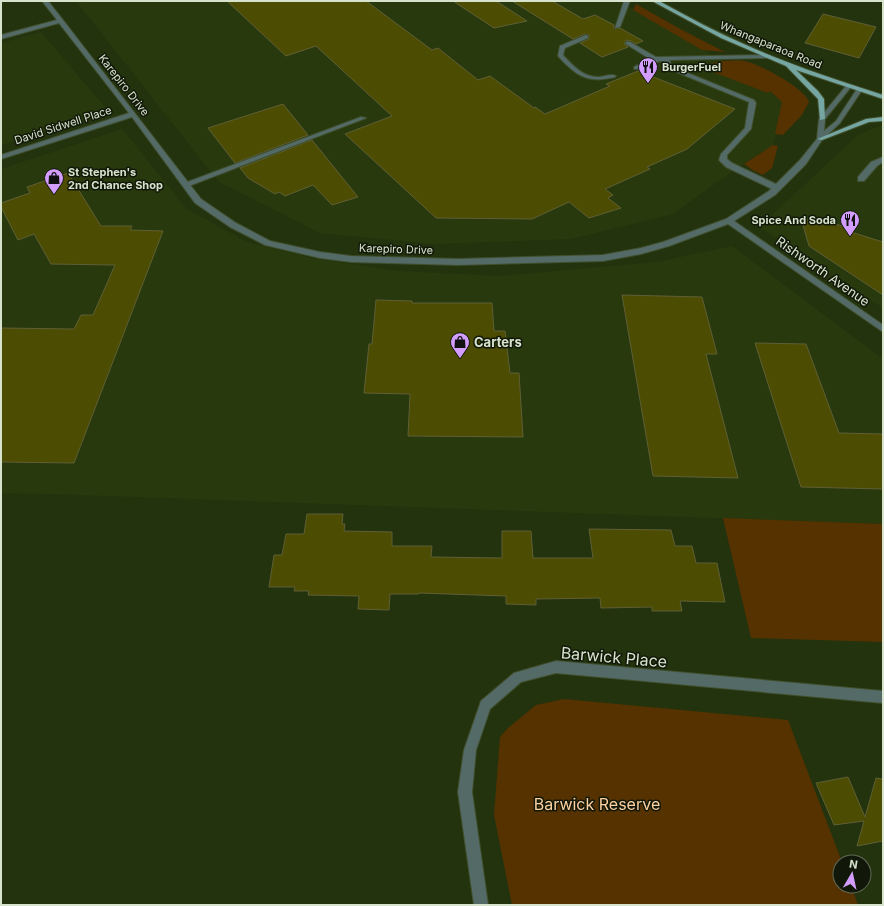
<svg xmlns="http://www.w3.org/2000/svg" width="884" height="906" font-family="Inter,sans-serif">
	<rect width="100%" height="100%" fill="#23330e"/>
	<!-- built -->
	<path fill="#283a0d" d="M76 1H618L723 61 717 63 770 91 783 102 773 145 730 173 673 214 571 239 434 244 320 233 219 182Z
		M41 32 110 113 1 145V43Z
		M883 125V308L759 227 859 134Z
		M122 129 187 209 247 242 312 258 397 271 501 276 657 262 732 246 883 359V524L53 494 1 493V169Z"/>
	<!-- green -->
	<path fill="#553200" d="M636 4 682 30 725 52 702 50 633 10Z
		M723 61C730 61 738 60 745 61 759 64 805 88 809 102L802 115 783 135 775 134 782 102 770 91 768 93 705 69 689 71 679 67 705 65Z
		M773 145 778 146 772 168 763 175 754 171 744 164Z
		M723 518 883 524V642L751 638Z
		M564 699 788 720 842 862H840V886H851L858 905H512L494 815 500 737 508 728 536 705Z"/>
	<!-- building -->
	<path fill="#4d4c03" stroke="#5f5f35" d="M227 1H366L432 50 438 48 478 80 490 76 534 108 535 107 545 114 610 86 606 84 638 71 735 109 687 149 647 167 650 169 605 189 613 195 608 198 621 208 589 218 569 202 532 219 436 218 345 134 392 116 316 46 286 56Z
		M453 1H496L527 21 494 28Z
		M512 1H552L583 19 595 15 614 25V29L620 28 643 41 636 44 631 41 626 40 624 44 628 47 602 57 580 43 589 39V35L585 34 573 39Z
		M823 14 876 27 859 58 805 43Z
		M283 104 308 135 235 163 208 128Z
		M312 140 358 197 332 205 313 185 285 196 279 192 275 194 248 178 240 168Z
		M68 173 101 226H132L130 230 163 231 74 463 1 462V328L74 329 81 315H93L115 265 51 264 34 234 18 240 1 207V203L30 193 27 187Z
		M801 218 818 223 819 219 852 229 851 232 883 242V295L809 246Z
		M622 295 702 297 717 354H706L738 478 653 476Z
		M376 300 412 301V303H492L494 331H505L510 373H519L523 437 408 436 410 394 364 393 369 344H372Z
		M755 343 806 344 839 433 883 434V489L801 487Z
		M307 514H343L342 524H345L344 531 392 532V546H432L431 557 502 558V531H531L533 558H593L589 529 671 530 675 546H692L696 563H717L725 602 680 601 682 611H652V607L601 608 600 598 536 599V605L506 604V596L419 593V594H390L389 610 358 609 359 596 308 595 309 591H294L295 587H269L274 555H282L286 534H304Z
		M848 777 865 817 876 778 883 779V841L857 846 864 821 834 825 816 783Z"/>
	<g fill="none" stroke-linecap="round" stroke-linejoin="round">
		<!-- lane casing -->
		<g stroke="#404f2d" stroke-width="2">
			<path id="lane" d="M624 1H630L620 27 615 28Z
				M586 35 588 36V38L565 48 563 55C572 65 583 77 598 77 604 77 611 73 616 76L615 77C588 84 576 76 558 56L560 46Z
				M626 42H630L656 57 769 55V57L767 58 669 60 673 67 754 100 756 103 751 129 727 155V159L732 163 780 186V190H774L726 167 719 160 721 154 745 128 749 102 669 69 663 61C653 61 644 70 634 69V67L650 59 626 44Z
				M361 117 366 118 189 186H186L182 184Z
				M883 157V162L877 166 864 181H858V177L871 162Z"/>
		</g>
		<!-- street casing -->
		<g stroke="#404f2d" stroke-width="2">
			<path id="street" d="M42 1H48L63 20 201 199 236 223 270 241 320 252 351 256 458 259 603 255 641 248 663 242 726 219 769 191 800 160 817 139 819 119 846 86 851 87 825 119 824 131 836 121 857 89H861L862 90 840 123 822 140 806 164 775 195 734 221 883 325V332L728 224 669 246 641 254 603 261 458 265 351 262 320 258 265 245 230 227 195 203 132 117 1 159V155L129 113 59 23 1 39V35L57 20Z
				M556 661 883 691V703L556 673 521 682 490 709 476 750 472 792 488 905H474L458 792 464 750 481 701 514 673Z"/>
		</g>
		<!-- primary casing -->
		<g stroke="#404f2d" stroke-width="2">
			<path id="primary" d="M652 1H659C688 17 716 32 746 45 790 65 837 80 883 95V99L796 70 818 91 824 99 825 119 820 120 818 99 786 66 721 38Z
				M883 117V121L869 122 822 140 817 139 866 119Z"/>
		</g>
		<!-- lane -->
		<use href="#lane" fill="#536a67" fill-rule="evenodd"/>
		<!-- street -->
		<use href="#street" fill="#536a67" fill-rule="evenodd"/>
		<!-- primary -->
		<use href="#primary" fill="#75a6a1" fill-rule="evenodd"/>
	</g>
	<!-- icons -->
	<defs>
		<g id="restaurant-pin" transform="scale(1)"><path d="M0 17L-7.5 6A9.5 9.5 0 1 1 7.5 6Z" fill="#d29dfd" stroke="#111809"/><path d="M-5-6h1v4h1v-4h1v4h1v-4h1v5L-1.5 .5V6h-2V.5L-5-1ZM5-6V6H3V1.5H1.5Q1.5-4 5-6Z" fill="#111"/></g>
		<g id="shop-pin" transform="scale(1)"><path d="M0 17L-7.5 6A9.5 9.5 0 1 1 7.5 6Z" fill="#d29dfd" stroke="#111809"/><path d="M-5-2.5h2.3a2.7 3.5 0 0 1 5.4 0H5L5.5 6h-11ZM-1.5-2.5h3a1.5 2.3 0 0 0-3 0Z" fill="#111"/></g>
	</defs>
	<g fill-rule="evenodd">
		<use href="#restaurant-pin" x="648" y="67"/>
		<use href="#shop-pin" x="54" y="178"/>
		<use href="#restaurant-pin" x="850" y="220"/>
		<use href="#shop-pin" x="460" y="342"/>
	</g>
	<g text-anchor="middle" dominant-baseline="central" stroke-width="3" stroke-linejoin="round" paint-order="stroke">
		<!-- far-street labels -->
		<g font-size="11" fill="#d8e3cd" stroke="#111809">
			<text transform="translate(771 45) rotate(22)">Whangaparaoa Road</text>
			<text transform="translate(124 85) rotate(52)">Karepiro Drive</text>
			<text transform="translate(63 125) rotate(-18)">David Sidwell Place</text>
			<text transform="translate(396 249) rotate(2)">Karepiro Drive</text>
		</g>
		<!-- far-poi labels -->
		<g font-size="11" font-weight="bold" fill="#d8e3cd" stroke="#111809" text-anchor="start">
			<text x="662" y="67">BurgerFuel</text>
			<text x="68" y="172">St Stephen's<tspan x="68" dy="13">2nd Chance Shop</tspan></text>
			<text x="836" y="220" text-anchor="end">Spice And Soda</text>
		</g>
		<!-- street labels -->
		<g font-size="13" fill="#d8e3cd" stroke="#111809">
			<text transform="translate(823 271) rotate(35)">Rishworth Avenue</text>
		</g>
		<!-- poi labels -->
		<g font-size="13" font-weight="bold" fill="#d8e3cd" stroke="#111809" text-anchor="start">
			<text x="474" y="342">Carters</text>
		</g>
		<!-- near-street labels -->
		<g font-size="16" fill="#d8e3cd" stroke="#111809">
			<text transform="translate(614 657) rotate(5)">Barwick Place</text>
		</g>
		<!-- near-park labels -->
		<g font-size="16" fill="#fdd09e" stroke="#111809">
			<text x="597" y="804">Barwick Reserve</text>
		</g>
	</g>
	<!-- border -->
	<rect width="884" height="906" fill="none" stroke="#d8e3cd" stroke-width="4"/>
	<!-- north arrow -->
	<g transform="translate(852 874) rotate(9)"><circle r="19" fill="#111809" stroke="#616957"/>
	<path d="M0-3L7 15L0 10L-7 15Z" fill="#d29dfd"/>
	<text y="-6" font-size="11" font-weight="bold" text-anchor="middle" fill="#d8e3cd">N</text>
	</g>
</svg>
